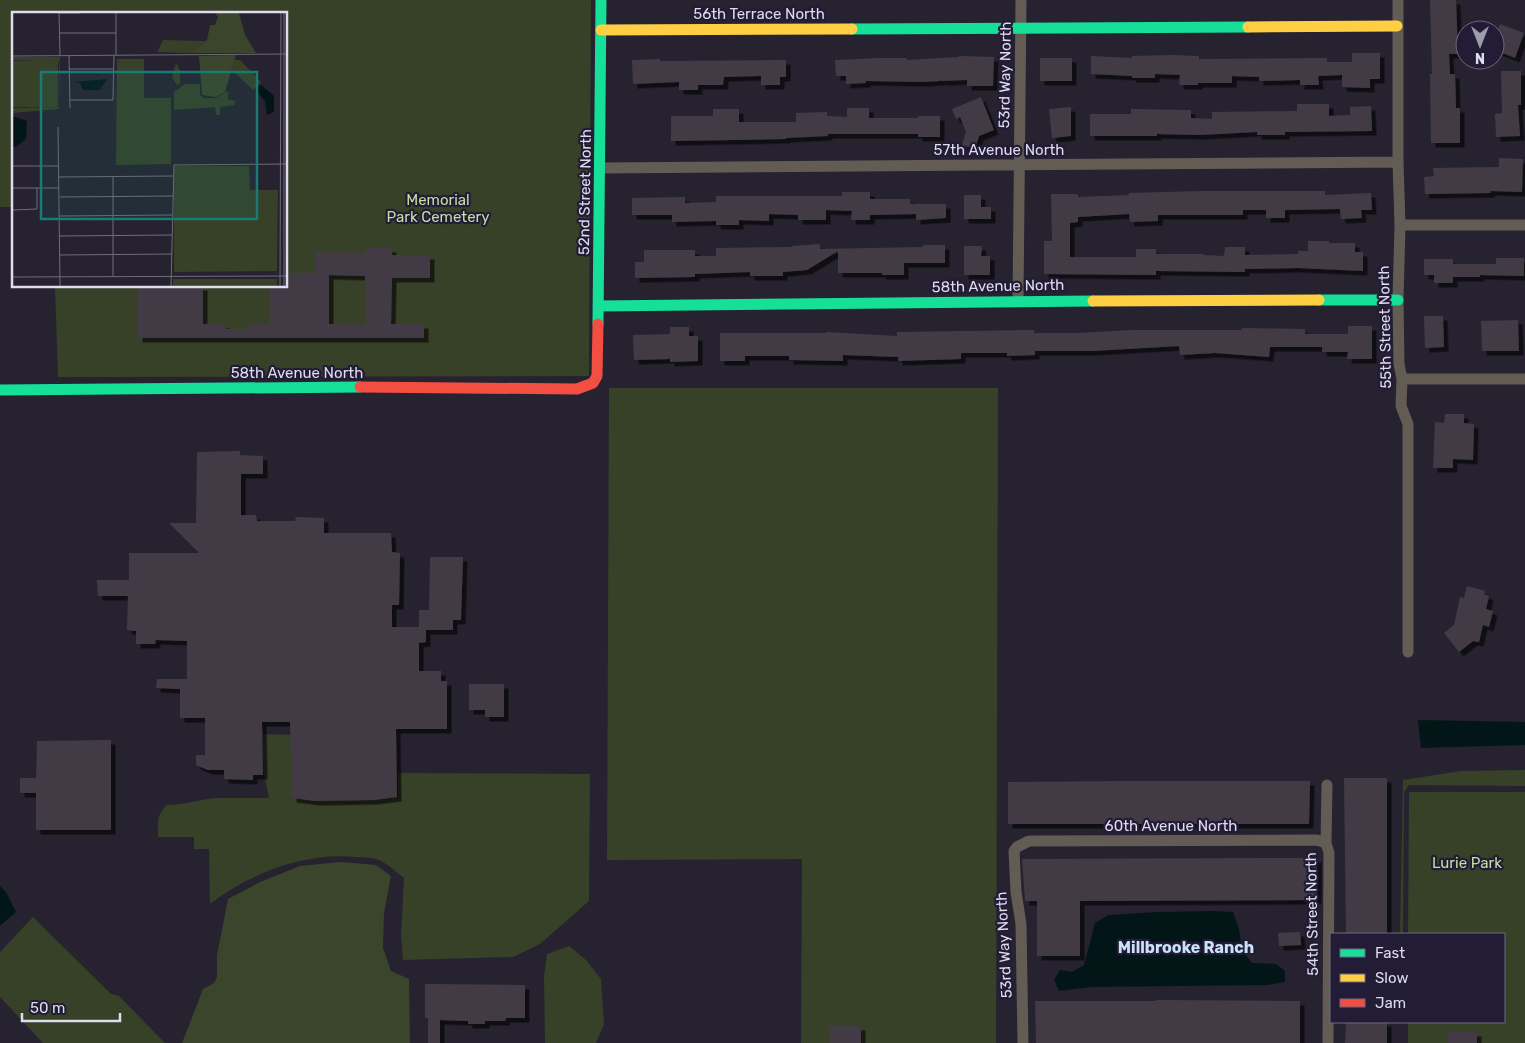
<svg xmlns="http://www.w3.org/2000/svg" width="1525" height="1043" font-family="Rubik,sans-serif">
	<defs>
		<filter id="shadow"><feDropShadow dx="4.5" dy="4.5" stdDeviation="0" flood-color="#0009"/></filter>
	</defs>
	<rect width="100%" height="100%" fill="#262230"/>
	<!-- green -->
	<path fill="#364128" d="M0 0H591L589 376 58 377 55 286H286V14H14V207H0Z
		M609 388H998L996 1043H801L802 859 607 860Z
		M263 734 295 735 375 799 398 797V773L590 774 589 901 540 944 513 957 403 960 401 935 404 878C396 872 388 864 379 860 373 857 363 858 356 857 305 852 250 873 210 904L209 849H194V837H158C158 823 156 815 167 805L181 804 213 798H269L263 769Z
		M1525 770V786L1409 785 1404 792 1403 934H1400L1403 780 1461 771Z
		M1409 792H1525V1043H1408V1022H1504V934H1408Z
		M33 917 111 994 119 996 165 1043H43L0 997V952Z
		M569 946 586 960 601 979 604 1024 596 1043H545L544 977 547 954Z"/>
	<!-- forest -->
	<path fill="#3a452b" d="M341 862 376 865 391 876 384 913 383 948 391 971 409 979 410 1043H182L203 989 214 983 217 977V955L228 899 260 882 300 866Z"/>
	<!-- water -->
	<path fill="#031617" d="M1418 720 1525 722V745L1421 748Z
		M0 886 6 892 16 912 0 926Z
		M1212 911 1233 912 1239 929 1242 950 1252 963 1276 964 1285 971V982L1267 985 1092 987 1059 991 1054 980 1060 970 1072 972 1084 965 1095 923 1109 915 1158 912Z"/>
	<!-- building -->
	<path fill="#433b45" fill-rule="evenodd" filter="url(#shadow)" d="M1430 0H1456L1458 54H1449L1450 74H1455L1456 108H1460V143H1431L1430 74H1432Z
		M1500 24 1524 33 1515 58 1495 50V37Z
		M1352 53H1380V79H1370V88L1342 87V75L1318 76 1319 85H1300V80L1259 81V77L1232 76V83H1198V85H1179L1180 75 1155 74V78H1132V76L1091 74V56L1132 58V56L1171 55 1199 56V59L1327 58V62H1352Z
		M959 56 994 57 993 86H967V80L941 81 940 79V81L923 82 866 81V83L846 84V76H836L835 60 879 58H907V60L959 57Z
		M1040 58H1072V81H1040Z
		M660 59V61L786 60V77H780V85H761V76L724 77 723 85H698V90H679V82L633 84 632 60Z
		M1501 71H1521V105H1518L1520 136 1496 137 1495 114 1502 113Z
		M981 97 994 130 979 136 975 149 962 145 966 132 960 117 956 119 952 109Z
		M1297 104H1329V116L1350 115V107L1371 106 1372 131 1285 132V135H1257V132L1199 135 1157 134V136H1090V114H1131V109L1191 110V118L1212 119V112L1297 111Z
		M1071 107V136L1052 138 1049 109Z
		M847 108H869V118H918V116H940V137H918V134H828V136L786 138V139L671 141V116H713V109H739V122H796V113L827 112V116L847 117Z
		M1499 158 1523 159 1522 192 1490 191 1491 193 1425 194 1424 177 1434 176 1433 168 1499 167Z
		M1202 191H1325V195L1371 193 1372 210H1361L1362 218 1341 219 1340 209 1285 210V218H1266V210H1243V215H1158V221L1130 222 1129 214 1078 217V222L1070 223V257H1136V249H1156V254H1203V255L1224 256 1225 247H1245V255L1298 254V251H1308V241H1329V243H1355V252H1363V271L1298 268 1245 269V272L1156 271V275L1044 274V241H1052L1051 194H1078V197L1129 195V193Z
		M842 192H870V199H910V204H946V218L916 220V214L870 215V220H851L852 211 826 210V220H798V215L769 214V221L739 220V225H716V221L672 222V215H632V198L685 197V203L716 202V196H842Z
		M964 195H981V207H991V219H964Z
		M820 244V249L923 247V245H945V263H904V275H882V273H838V251L807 270 783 272V276H750V272L695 274V277L635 278V262H644V250H695V256H716V248L792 247V246Z
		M964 246H982L981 256H990V275H964Z
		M365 248H392V255H430V278H392L391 324H424V338H138V286H203V324H226V329H247V324H269V286H286V273H316V252L365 253ZM329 275 365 276V325L329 324Z
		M1496 258H1524V276L1480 275V277H1453V283H1434V275H1424V259H1453V264H1496Z
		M1424 316H1443L1444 347 1425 348Z
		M1518 320 1519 351H1482L1481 321Z
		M1348 326H1372V359H1347L1348 352H1322V347H1270L1269 357 1215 353 1180 355 1179 346 1092 351H1035V355L1007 356V353H961V359L929 360 898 361V357L843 355V361L789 360V356H745V361H720V333H826V332L897 336V332L1034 330V333H1078L1131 330H1242V328L1305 329V334H1348Z
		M670 327H689V336H698V361L670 362V359L634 360 633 335 670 334Z
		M1445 414H1464V423L1474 424 1473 460 1453 459V468H1433L1435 422 1444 423Z
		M240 451V455L263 456V474H241V515H256L257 521H295L296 517 324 518V533H391L392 552 400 553 399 605H392V627H419V610H429L430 557H463L461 620H453V630H426V642L419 643V671H441V681H447V729H396L397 797 373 800 316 801 292 798 290 722H262L263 775H253V780L224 779V770H208L196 765V755H205V718H180V689L156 688 157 679H187V641L156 640 155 644H136V631L127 630 128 596H98L97 580H129V553H199L169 523H196L197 452Z
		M1467 586 1485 591 1484 594 1489 596 1486 609 1493 611 1489 627 1483 625 1479 642 1473 641 1459 652 1444 633 1454 625 1460 597 1464 598Z
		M469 684H504V717H485V710H469Z
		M111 740V830H36V793H20V778H36L37 741Z
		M1344 778H1387V934H1346Z
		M1126 781H1310L1309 824H1008V782Z
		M1266 858H1317V900L1080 901V956H1037V901H1025L1022 859Z
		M1300 932 1301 945 1279 946 1278 933Z
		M425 984 525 985V1018H506L505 1021H485V1024H468V1021L440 1020V1043H428V1018H425Z
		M1156 1000 1300 1001V1043H1036L1035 1001H1156Z
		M1346 1022H1387V1043H1345Z
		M829 1026H861V1043H829Z
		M1448 1031 1477 1032V1043H1448Z"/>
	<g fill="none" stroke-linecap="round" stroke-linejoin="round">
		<!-- street -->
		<path stroke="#625c55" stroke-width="11" d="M1398 0V162L1400 225 1398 300 1399 364 1402 379 1401 406 1408 424V652
			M600 168 1398 162
			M1400 225H1525
			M1018 301 1021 0
			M1402 379H1525
			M1327 785 1326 843 1329 853 1328 1043
			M1023 1043 1021 924 1016 892 1014 851 1017 847 1029 841 1317 840 1326 843"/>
		<!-- fast -->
		<path stroke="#16e098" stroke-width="11" d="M852 29 1248 27
			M1319 300H1398
			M598 306 1093 301
			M598 324 601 0
			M0 390 360 387"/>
		<!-- slow -->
		<path stroke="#ffcf43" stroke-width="11" d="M1248 27 1397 26
			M601 30 852 29
			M1093 301 1319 300"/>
		<!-- jam -->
		<path stroke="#f24e42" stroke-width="11" d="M360 387 577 389 593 383 597 376 598 324"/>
	</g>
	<g text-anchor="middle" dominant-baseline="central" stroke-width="4.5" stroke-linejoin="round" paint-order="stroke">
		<!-- street labels -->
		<g font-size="15" fill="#dfdcee" stroke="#221c36">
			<text x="759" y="14">56th Terrace North</text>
			<text transform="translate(1005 75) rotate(-89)">53rd Way North</text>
			<text x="999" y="150">57th Avenue North</text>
			<text transform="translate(585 192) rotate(-89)">52nd Street North</text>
			<text transform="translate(998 286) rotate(-1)">58th Avenue North</text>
			<text transform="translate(1385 327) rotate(-91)">55th Street North</text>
			<text x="297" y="373">58th Avenue North</text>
			<text x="1171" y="826">60th Avenue North</text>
			<text transform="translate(1312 914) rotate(-91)">54th Street North</text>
			<text transform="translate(1004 945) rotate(-93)">53rd Way North</text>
		</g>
		<!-- park labels -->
		<g font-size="15" fill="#c5dea2" stroke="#221c36">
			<text x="438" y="200">Memorial<tspan x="438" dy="17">Park Cemetery</tspan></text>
			<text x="1467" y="863">Lurie Park</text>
		</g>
		<!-- neighbourhood labels -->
		<g font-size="16" font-weight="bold" fill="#cae2f9" stroke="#221c36">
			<text x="1186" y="947">Millbrooke Ranch</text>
		</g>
	</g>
	<!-- overview -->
	<g transform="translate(12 12)">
		<rect width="275" height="275" fill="#262230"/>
		<path d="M151 28 192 29 195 28 179 41 145 40ZM0 45H48L47 97 0 101V96L47 95V49L0 48ZM105 47H132V86H159V152L104 153ZM46 48V95H0V49ZM221 48H228L249 70 241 78 220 58ZM164 50 168 59V72L165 73 160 65ZM173 72H188V83L192 86H203L216 79V87L223 89V93L208 95V103H204L203 95 162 98V80ZM162 154H237L238 178H266L265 259 162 260ZM161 267H265V274H161Z" fill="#364128"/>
		<path d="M203 1H227L233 23 244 41H179L195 28 198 13H203L206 5ZM224 43 213 80 203 85 190 83 187 44Z" fill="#3a452b"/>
		<path d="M95 67 88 78H71L68 71 63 70ZM249 73 262 84V100L255 103 253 89 243 78ZM0 104 15 109 14 127 4 135H0Z" fill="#031617"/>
		<path fill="none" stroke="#706c7c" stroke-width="1" d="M47 1 48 43M47 1H68M48 21H104M57 43 58 96M104 43V1M0 44 275 42M57 57H101M58 88H101L102 43M46 115 48 274M0 154H47M47 165 161 164M0 176H47M48 185 161 184M0 198 25 197V176M48 204 160 203M47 224 160 223M48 243 160 242M101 264V165M0 265 275 264M159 274 162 153 275 152M268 274 269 1M272 274V1"/>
		<path fill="#197b74" fill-opacity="0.15" stroke="#197b74" stroke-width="2.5" d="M29 60H245V207H29Z"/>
		<rect width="275" height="275" fill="none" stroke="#dfdcee" stroke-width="2.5"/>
	</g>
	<!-- legend -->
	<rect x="1330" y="933" width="175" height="90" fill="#221c36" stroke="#6e6980"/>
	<rect x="1340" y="949" width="25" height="8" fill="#16e098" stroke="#6e6980"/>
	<text x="1375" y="958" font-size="15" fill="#dfdcee">Fast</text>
	<rect x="1340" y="974" width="25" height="8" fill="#ffcf43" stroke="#6e6980"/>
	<text x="1375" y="983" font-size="15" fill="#dfdcee">Slow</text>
	<rect x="1340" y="999" width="25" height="8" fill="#f24e42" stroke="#6e6980"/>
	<text x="1375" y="1008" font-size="15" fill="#dfdcee">Jam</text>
	<!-- north arrow -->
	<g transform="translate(1480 45) rotate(180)"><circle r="24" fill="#221c36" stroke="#6e6980"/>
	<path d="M0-4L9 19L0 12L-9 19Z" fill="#9e9bac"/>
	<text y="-8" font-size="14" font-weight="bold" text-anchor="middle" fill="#dfdcee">N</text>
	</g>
	<!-- scale -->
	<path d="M22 1013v8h98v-8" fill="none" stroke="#dfdcee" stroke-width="2.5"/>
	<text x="30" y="1013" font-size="15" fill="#dfdcee" stroke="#221c36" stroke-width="4" paint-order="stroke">50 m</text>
</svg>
